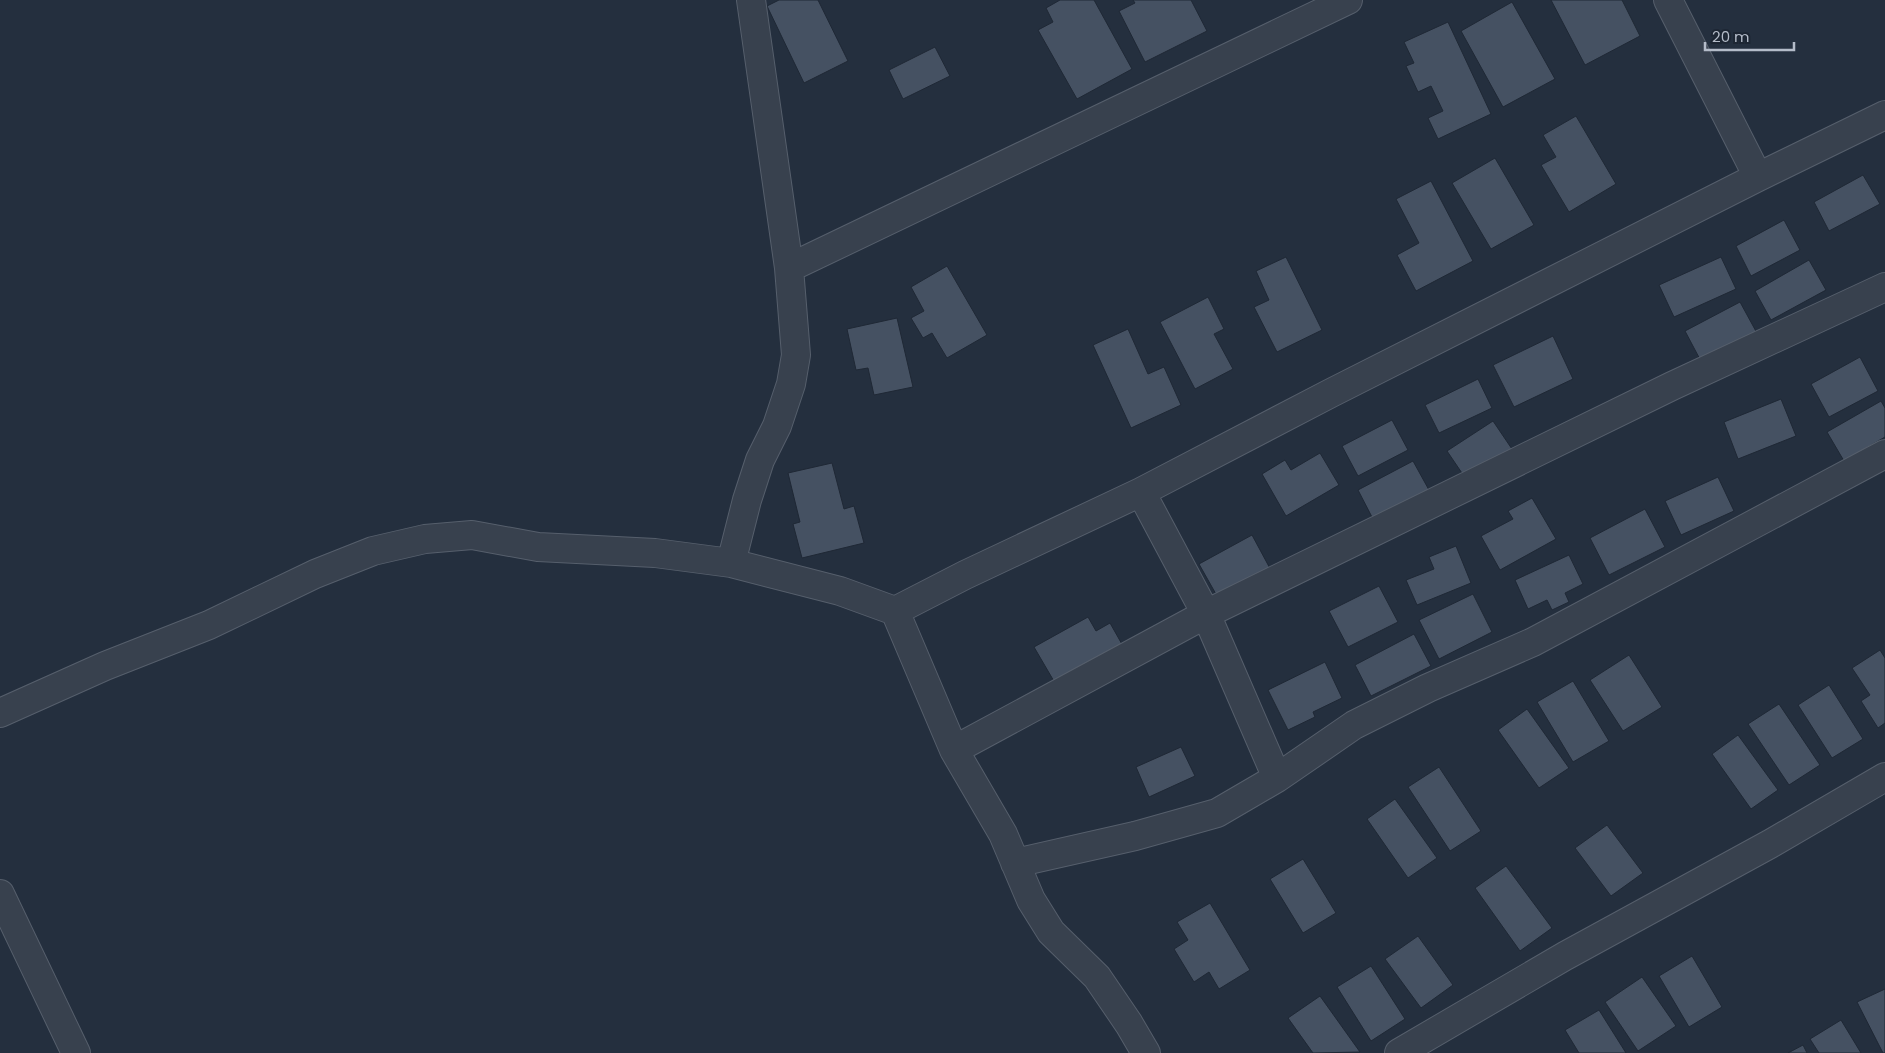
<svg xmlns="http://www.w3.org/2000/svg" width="1885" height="1053" font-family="Poppins,sans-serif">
	<rect width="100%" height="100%" fill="#242f3e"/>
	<!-- building -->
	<path fill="#455162" stroke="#1f2835" d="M779 0H818L848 61 804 83 767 6Z
		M1060 0H1094L1132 69 1077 99 1038 30 1053 22 1046 8Z
		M1133 0H1191L1207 31 1145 62 1119 11 1135 3Z
		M1551 0H1622L1640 36 1585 65Z
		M1512 2 1555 79 1503 107 1461 31Z
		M1448 22 1491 114 1438 139 1428 118 1443 111 1431 86 1418 92 1406 66 1414 63 1404 42Z
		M935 47 950 76 903 99 889 70Z
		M1576 116 1616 184 1569 212 1541 165 1556 157 1543 135Z
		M1495 158 1534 225 1491 249 1452 183Z
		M1863 175 1880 204 1829 231 1814 202Z
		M1431 181 1473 261 1416 291 1397 255 1419 243 1396 199Z
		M1784 220 1800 250 1751 276 1736 246Z
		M1286 257 1322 330 1277 352 1254 307 1269 300 1256 271Z
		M1721 257 1736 289 1674 317 1659 285Z
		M1809 260 1826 290 1771 320 1755 291Z
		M947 266 987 335 947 358 932 333 923 338 911 318 924 311 911 287Z
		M1208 297 1224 329 1214 334 1233 369 1195 389 1160 322Z
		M1740 302 1758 335 1703 365 1685 331Z
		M897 318 913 387 874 395 868 368 856 370 847 329Z
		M1128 329 1148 374 1164 367 1181 405 1131 428 1093 345Z
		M1553 336 1573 379 1514 407 1493 365Z
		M1860 357 1878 391 1829 417 1811 384Z
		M1478 379 1492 408 1439 433 1425 405Z
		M1781 399 1796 436 1738 459 1724 422Z
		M1881 401 1885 408V437L1844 461 1827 432Z
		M1392 420 1408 450 1358 476 1342 446Z
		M1493 421 1514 452 1468 482 1447 451Z
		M1320 453 1339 485 1286 516 1262 474 1285 460 1291 470Z
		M1413 461 1429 490 1373 519 1358 490Z
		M832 463 844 509 854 506 864 543 802 558 793 524 800 522 788 473Z
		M1718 477 1734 511 1681 535 1665 501Z
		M1532 498 1556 539 1500 570 1481 536 1513 519 1508 511Z
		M1645 509 1665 547 1609 575 1590 538Z
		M1252 535 1273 574 1221 603 1199 564Z
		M1456 546 1471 583 1417 605 1406 580 1434 569 1429 557Z
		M1569 555 1583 584 1565 593 1569 602 1552 610 1547 600 1528 609 1515 580Z
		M1379 586 1398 622 1348 647 1329 611Z
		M1473 594 1492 632 1439 659 1419 620Z
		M1088 617 1096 631 1110 623 1123 646 1055 683 1034 647Z
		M1414 634 1431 666 1371 696 1355 665Z
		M1880 650 1885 658V723L1878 728 1861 701 1870 695 1852 668Z
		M1629 655 1662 707 1623 731 1590 680Z
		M1325 662 1342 698 1313 712 1315 717 1288 730 1268 690Z
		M1573 681 1609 741 1573 762 1537 702Z
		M1829 685 1863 739 1832 758 1798 705Z
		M1779 704 1820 765 1789 785 1748 724Z
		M1527 709 1569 768 1539 788 1498 730Z
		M1738 735 1778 790 1751 809 1712 754Z
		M1181 747 1195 776 1149 797 1136 767Z
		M1439 767 1481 831 1450 851 1408 787Z
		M1395 799 1437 858 1408 878 1367 819Z
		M1607 825 1643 873 1611 896 1575 848Z
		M1303 859 1336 913 1303 933 1270 879Z
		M1506 866 1552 928 1520 951 1475 888Z
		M1210 903 1250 970 1219 989 1209 972 1194 982 1174 949 1188 940 1177 922Z
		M1418 936 1453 985 1421 1008 1385 959Z
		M1692 956 1722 1007 1689 1027 1659 976Z
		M1371 966 1405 1019 1371 1041 1337 987Z
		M1642 977 1676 1026 1638 1051 1605 1002Z
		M1885 989V1053H1883L1857 1002Z
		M1320 996 1360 1052 1313 1053 1288 1018Z
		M1599 1010 1626 1053H1579L1565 1030Z
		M1841 1020 1861 1053H1819L1810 1039Z
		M1803 1045 1807 1053H1788Z"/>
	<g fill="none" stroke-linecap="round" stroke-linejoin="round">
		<!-- minor casing -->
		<g stroke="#565f6c" stroke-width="30">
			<path id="minor" d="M1668 0 1758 177
				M789 268 1348 0
				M1141 492 1206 614 1277 778
				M731 563 747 500 760 460 777 426 791 384 796 355 789 268 751 0
				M895 611 954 750 1003 834 1031 900 1051 932 1097 977 1129 1024 1146 1053
				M0 713 105 666 209 625 315 574 373 551 425 539 472 535 538 547 655 553 731 563 840 591 895 611 965 575 1141 492 1331 393 1758 177 1885 115
				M954 750 1206 614 1672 386 1885 287
				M1015 863 1135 836 1217 813 1277 778 1354 725 1428 688 1533 642 1885 454
				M0 894 76 1053
				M1399 1053 1565 956 1770 844 1885 777"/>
		</g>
		<!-- minor -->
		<use href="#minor" stroke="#38414e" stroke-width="28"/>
	</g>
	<!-- scale -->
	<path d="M1705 42v8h89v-8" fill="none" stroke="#b4bcc9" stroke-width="2.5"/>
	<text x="1712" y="42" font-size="15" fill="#b4bcc9" stroke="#1d2633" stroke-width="4" paint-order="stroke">20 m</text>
</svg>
